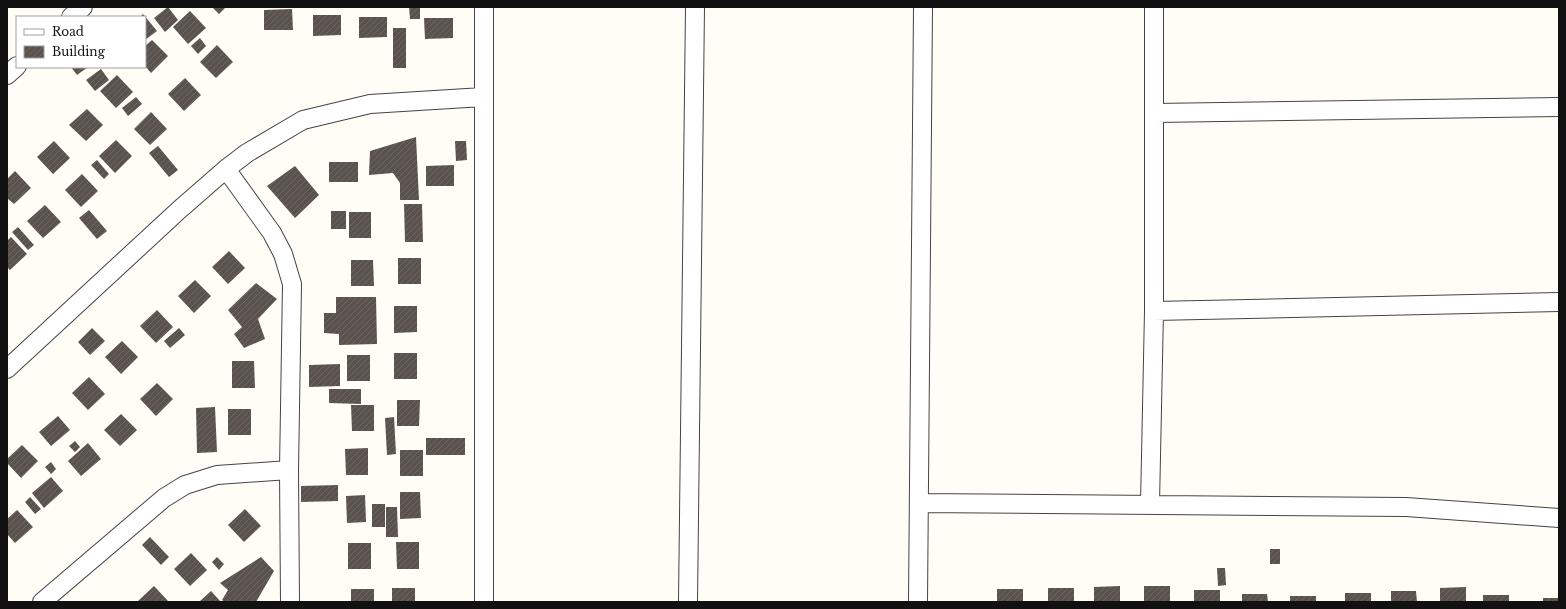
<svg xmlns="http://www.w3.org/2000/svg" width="1566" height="609" font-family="'Libre Baskerville',serif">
	<defs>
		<pattern id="building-hatch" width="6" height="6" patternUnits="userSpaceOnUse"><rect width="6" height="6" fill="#5a524d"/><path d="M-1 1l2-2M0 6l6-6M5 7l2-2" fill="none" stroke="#6d6662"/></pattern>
	</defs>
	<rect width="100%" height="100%" fill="#fffdf5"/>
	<!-- building -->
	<path fill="url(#building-hatch)" d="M168 7 178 20 165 32 154 18Z
		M212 7H226L219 14Z
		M409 7H420V19H410Z
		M292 9 293 30H264V10Z
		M190 11 206 28 188 44 173 27Z
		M143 14 157 31 145 40V17H140Z
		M313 15H341V35L313 36Z
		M359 17H387V37L359 38Z
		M424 18H453V38L425 39Z
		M393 28H406V68H393Z
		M200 38 206 46 198 54 191 46Z
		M152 40 168 56 151 73 145 66V46Z
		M217 45 233 62 216 78 200 62Z
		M71 67H88L77 75Z
		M101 69 109 80 95 91 86 80Z
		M117 75 133 92 116 108 100 91Z
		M185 78 201 95 184 111 168 94Z
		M136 97 142 104 128 116 122 108Z
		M87 109 103 125 86 141 69 125Z
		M151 112 167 129 150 145 134 129Z
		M416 137 419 200H400V183L393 173 369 175 370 151Z
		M116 140 132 156 115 173 99 156Z
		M54 141 70 158 53 174 37 157Z
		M455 141H466L467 160 456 161Z
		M158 146 178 170 169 177 149 153Z
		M97 160 109 174 104 179 91 165Z
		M329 162H358V182H329Z
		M454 165V186H426V166Z
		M295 166 319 195 295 218 267 186Z
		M15 171 31 188 14 204 7 198V179Z
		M82 174 98 191 81 207 65 190Z
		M404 204H422L423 242H405Z
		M45 205 61 222 43 238 27 221Z
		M89 210 107 231 97 239 79 218Z
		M331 211H346V229H331Z
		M349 212H371V238H349Z
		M18 227 34 245 28 250 12 232Z
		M11 237 27 254 10 270 7 267V241Z
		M229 251 245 268 228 284 212 267Z
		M398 258H421V284H398Z
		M351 260H373L374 286H351Z
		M195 280 211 296 194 313 178 296Z
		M256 283 277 299 258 319 265 339 244 348 234 334 242 327 228 310Z
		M336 297H376L377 344 339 345V334L324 333V313H336Z
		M394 306H417V332L394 333Z
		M157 310 173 327 156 343 140 326Z
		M92 328 105 341 90 355 78 342Z
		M179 328 185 335 170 348 164 341Z
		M122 341 138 357 121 374 105 357Z
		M394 353H417V379H394Z
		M347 355H370V381H347Z
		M232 361H254L255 388H232Z
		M340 364V386L309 387V365Z
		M89 377 105 394 88 410 72 393Z
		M157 383 173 399 156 416 140 399Z
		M329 389H361V404L329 403Z
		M397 400H420L419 426H397Z
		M351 405H374V431H352Z
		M215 407 217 452 197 453 196 408Z
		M228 409H251V435H228Z
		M121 414 137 430 120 446 104 430Z
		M58 416 70 430 51 446 39 432Z
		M394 417 396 454 387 455 385 418Z
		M426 438H465V455H426Z
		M75 441 80 447 75 452 69 446Z
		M88 443 101 459 81 476 68 461Z
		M22 445 38 461 21 478 7 463V459Z
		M368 448V475H346L345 449Z
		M400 450H423V476H400Z
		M51 462 56 469 51 474 45 467Z
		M51 477 63 491 44 508 32 493Z
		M338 485V501L301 502V486Z
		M400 492H420L421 518 400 519Z
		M365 495 366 522 347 523 346 496Z
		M30 497 41 509 35 514 25 502Z
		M372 504H385V527H372Z
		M386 507H397L398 537H386Z
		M245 509 261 526 244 542 228 525Z
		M17 510 33 527 15 543 7 534V519Z
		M150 537 169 557 161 565 142 545Z
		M396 542H419V569H397Z
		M348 543H371V569H348Z
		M1270 549H1280V564H1270Z
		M191 553 207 570 190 586 174 569Z
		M217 557 224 564 219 570 212 562Z
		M261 557 274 571 256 602H225L222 600 228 590 220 583Z
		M1217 568H1225L1226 585 1218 586Z
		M154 586 169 602H137Z
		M1120 586V602H1094V587Z
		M1144 586H1170V602H1144Z
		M1466 587V602H1440V588Z
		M392 588H415V602H392Z
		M1048 588H1074V602H1048Z
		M351 589H374V602H351Z
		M997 589H1023V602H997Z
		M1194 590H1220V602H1194Z
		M211 591 221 602H199Z
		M1391 591H1416L1417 602H1391Z
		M1345 593H1371V602H1345Z
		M1242 594H1267L1268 602H1242Z
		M1483 595H1509V602H1483Z
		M1290 596H1316V602H1290Z
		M1543 598H1559V602H1543Z"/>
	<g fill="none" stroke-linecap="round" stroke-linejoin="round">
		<!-- street casing -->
		<g stroke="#444" stroke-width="20">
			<path id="street" d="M484 7V602
				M71 17 83 7
				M7 75 17 66
				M1155 113 1559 107
				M226 169 272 233 283 254 292 284 289 470 290 602
				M1154 311 1559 302
				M7 369 179 210 226 169 247 153 303 120 370 104 483 97
				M919 503 1406 507 1559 518
				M1150 504 1154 311V7
				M42 602 164 498 185 485 217 475 289 470
				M688 602 695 7
				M918 602 923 7"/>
		</g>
		<!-- street -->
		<use href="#street" stroke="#fff" stroke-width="18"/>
	</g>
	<!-- border -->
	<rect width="1566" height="609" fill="none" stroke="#111111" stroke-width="16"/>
	<!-- legend -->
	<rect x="16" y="16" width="130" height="52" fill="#ffffff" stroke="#a0a0a0"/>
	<rect x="24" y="29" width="20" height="6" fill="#ffffff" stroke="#a0a0a0"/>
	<text x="52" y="36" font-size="12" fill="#111111">Road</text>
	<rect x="24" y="46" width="20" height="12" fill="url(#building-hatch)" stroke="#a0a0a0"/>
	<text x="52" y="56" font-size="12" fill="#111111">Building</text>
</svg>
